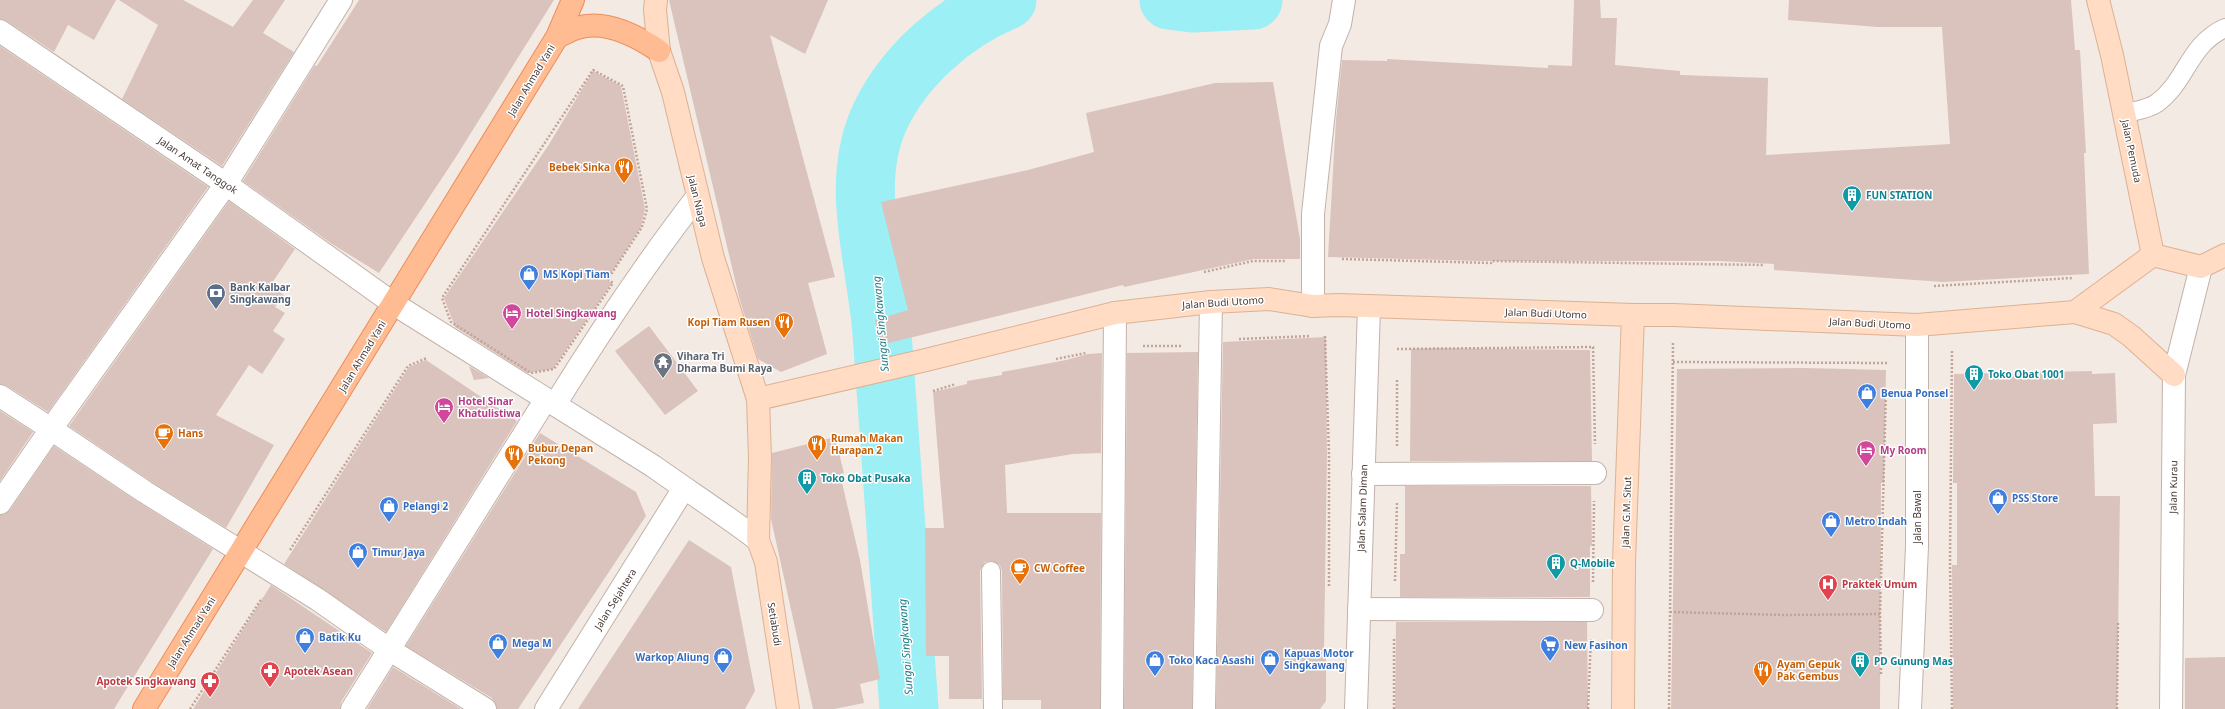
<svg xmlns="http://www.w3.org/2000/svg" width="2225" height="709" font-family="'Noto Sans',sans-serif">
	<rect width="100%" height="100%" fill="#f3eae4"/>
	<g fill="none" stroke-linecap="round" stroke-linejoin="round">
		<!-- river -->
		<path stroke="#9beff5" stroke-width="59" d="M1169 0 1193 3 1253 0
			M909 709C901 584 892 459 882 333 877 264 849 186 879 119 903 66 954 22 1007 0"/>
	</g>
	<!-- building -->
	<path fill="#d9c3bc" d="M0 0H116L94 40 68 25 54 52 7 21 0 19Z
		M119 0H183L233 27 253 0H285L263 33 294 52 222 166 122 99 158 25Z
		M359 0H554L454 160 379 273 332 244 243 181 315 65 317 66Z
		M669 0H828L805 54 770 35 835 277 808 283 827 354 781 372 758 359 739 297Z
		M1574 0H1600L1601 18H1617L1615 65 1680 71V75L1768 78 1766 155 1950 144 1942 27H1878L1788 20 1789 0H2071L2075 50H2080L2086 153H2084L2089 274 1943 282 1774 270V264L1720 261H1480L1328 257 1336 120 1342 60 1387 61V59L1548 68V65L1572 66Z
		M0 46 208 187 48 412 7 386 0 384Z
		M593 71 621 86 645 209 641 227 607 280 612 283 553 369 527 373 455 327 444 298 548 146Z
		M1273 82 1300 239V259H1254L1124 287 1123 285 881 345 875 320 908 310 881 202 1028 170 1094 152 1086 113 1215 83Z
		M229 201 295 249 270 286 284 295 275 307 285 313 273 331 285 339 262 374 249 365 216 415 274 445 226 528 152 482 69 426Z
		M649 326 698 391 665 415 615 351Z
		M1326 337 1327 453 1324 650H1326V701L1320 709H1216L1223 342Z
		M1434 348 1590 350 1592 461H1410L1411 349Z
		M1198 352 1192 709H1124L1127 353Z
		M1102 353 1101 453 1073 454 1005 465 1007 513H1101L1100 709H1041V700H1003L1002 571 1000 565 991 561 985 562 980 571 982 699H949V656H926L925 528H944L933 392 967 384V381L1002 375V372L1066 360 1088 354Z
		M426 360 517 421 386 632 284 564 409 367Z
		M469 366 489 378 474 380Z
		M1803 368 1886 370 1884 483H1881L1880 709H1671L1677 369Z
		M2092 371V374L2115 373 2117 423 2093 424 2095 496H2120L2117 709H1953L1952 565H1957V483H1953L1954 374Z
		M0 411 33 432 0 481Z
		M540 433 636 492 646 516 518 709H497L492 698 406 646Z
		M835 437 844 473 840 474 860 560 880 679 860 684 864 703 834 709H813L771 519 772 453Z
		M54 446 138 502 213 549 114 709H0V515L10 510Z
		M1405 486H1591L1592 546H1590V597H1400V554H1405Z
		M689 540 731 567 755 691 745 709H578Z
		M271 585 372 653 341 702 340 709H193Z
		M1396 622H1587L1588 709H1395Z
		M2225 657V709H2185V658Z
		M393 667 461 709H367Z"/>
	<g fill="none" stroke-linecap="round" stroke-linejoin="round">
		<!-- service casing -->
		<g stroke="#c2b2a9" stroke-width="20">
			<path id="service" d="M2124 114C2134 111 2149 109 2157 103 2187 81 2188 45 2225 28
				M991 571 993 709"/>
		</g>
		<!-- minor casing -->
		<g stroke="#c2b2a9" stroke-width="24">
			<path id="minor" d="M341 0 226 184 51 429 145 492 317 599 390 650 485 709
				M0 31 226 184 394 304
				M1313 306V214L1331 46 1340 24 1344 0
				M0 396 51 429 0 503
				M556 403C600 332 646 263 697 197
				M1363 474 1595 473
				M1359 609 1592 610
				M352 709 546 399
				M1112 709 1115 313
				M1204 709 1211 302"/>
		</g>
		<!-- tertiary casing -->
		<g stroke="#c2b2a9" stroke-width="24">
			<path id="tertiary" d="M394 304 653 466C688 491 724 514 758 540
				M546 709 684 488
				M1356 709 1369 307
				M1910 709 1917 546V325
				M2171 709 2174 375 2201 267"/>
		</g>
		<!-- secondary casing -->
		<g stroke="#ddb194" stroke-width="24">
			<path id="secondary" d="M656 0 655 10 659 51 673 92 713 258 758 399 760 457 758 540 766 562 788 709
				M2098 0 2112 55 2153 255 2201 267 2225 255
				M2075 312 2114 324 2131 336 2174 375
				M758 399 926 360 1115 313 1211 302 1269 299 1313 306 1338 305 1633 315H1673L1917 325 2075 312 2153 255
				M1623 709 1624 562 1633 315"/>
		</g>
		<!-- primary casing -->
		<g stroke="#ec8e59" stroke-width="24">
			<path id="primary" d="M557 37C564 34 570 30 577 28 605 19 637 36 659 51
				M144 709 557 37 573 0"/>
		</g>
		<!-- path -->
		<path stroke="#c2a496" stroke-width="2.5" stroke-dasharray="2 2" stroke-linecap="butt" d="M593 70 623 86 647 209 642 227 608 279 613 283 554 369 531 373 451 322 442 298Z
			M1342 259 1491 263 1492 261 1764 265
			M1204 272 1253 261H1286
			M1934 286 2072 278
			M1325 336 1329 454V587
			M1239 339 1310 336
			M1143 346H1182
			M1397 349 1593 347 1595 444
			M1056 359 1086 353
			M1673 362 1887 363
			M1397 380V447
			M933 391 956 384
			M290 550 408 366 427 358
			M1395 581 1397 502
			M1593 582 1594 501
			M1670 612 1785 615 1880 614
			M1881 674 1880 614 1886 389
			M190 709 262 598
			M1394 709V638
			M1588 709 1591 637
			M1669 709 1673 343
			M1952 709 1950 561 1952 350
			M2117 709 2118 622"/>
		<!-- service -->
		<use href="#service" stroke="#fff" stroke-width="18"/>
		<!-- minor -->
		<use href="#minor" stroke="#fff" stroke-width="22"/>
		<!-- tertiary -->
		<use href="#tertiary" stroke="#fff" stroke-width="22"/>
		<!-- secondary -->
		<use href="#secondary" stroke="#ffdcc3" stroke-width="22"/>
		<!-- primary -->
		<use href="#primary" stroke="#ffbb92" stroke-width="22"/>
	</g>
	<!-- icons -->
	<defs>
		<g id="restaurant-pin" transform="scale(1)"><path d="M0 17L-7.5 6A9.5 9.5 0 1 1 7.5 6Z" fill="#e8710a" stroke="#fff"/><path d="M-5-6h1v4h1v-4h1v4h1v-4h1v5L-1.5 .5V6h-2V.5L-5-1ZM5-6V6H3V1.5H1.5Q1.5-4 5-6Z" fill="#fff"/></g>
		<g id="building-pin" transform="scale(1)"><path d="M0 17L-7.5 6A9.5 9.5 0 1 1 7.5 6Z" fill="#0f9aa8" stroke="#fff"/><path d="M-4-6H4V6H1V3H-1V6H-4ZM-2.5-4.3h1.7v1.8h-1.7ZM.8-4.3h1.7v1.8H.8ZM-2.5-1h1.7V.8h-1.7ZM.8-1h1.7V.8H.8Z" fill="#fff"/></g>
		<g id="shop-pin" transform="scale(1)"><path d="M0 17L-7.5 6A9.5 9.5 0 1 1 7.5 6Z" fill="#3f7fe0" stroke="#fff"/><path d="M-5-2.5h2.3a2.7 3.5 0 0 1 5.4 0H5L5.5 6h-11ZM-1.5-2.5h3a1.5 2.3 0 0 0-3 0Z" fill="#fff"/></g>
		<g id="bank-pin" transform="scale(1)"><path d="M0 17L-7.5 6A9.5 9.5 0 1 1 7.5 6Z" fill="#5c6f8a" stroke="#fff"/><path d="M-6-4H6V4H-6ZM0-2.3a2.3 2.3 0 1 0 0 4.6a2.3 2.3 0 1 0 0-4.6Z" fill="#fff"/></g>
		<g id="hotel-pin" transform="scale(1)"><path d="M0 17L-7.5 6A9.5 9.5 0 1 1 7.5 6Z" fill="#d1479c" stroke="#fff"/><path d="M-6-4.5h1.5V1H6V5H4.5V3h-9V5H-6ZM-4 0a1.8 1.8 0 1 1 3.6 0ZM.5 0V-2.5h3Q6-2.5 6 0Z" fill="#fff"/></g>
		<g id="temple-pin" transform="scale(1)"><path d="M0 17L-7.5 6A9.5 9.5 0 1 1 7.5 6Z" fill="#6b7280" stroke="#fff"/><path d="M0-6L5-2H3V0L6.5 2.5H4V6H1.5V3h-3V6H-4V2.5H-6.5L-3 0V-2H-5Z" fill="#fff"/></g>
		<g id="cafe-pin" transform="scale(1)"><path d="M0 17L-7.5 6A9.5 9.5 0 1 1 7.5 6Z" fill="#e8710a" stroke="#fff"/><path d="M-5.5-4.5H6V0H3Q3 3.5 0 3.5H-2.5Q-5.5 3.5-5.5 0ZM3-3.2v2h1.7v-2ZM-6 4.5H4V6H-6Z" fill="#fff"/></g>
		<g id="hospital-pin" transform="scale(1)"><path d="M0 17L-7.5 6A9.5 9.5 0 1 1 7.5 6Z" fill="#e0444e" stroke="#fff"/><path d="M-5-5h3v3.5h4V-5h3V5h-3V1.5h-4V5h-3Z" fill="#fff"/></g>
		<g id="supermarket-pin" transform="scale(1)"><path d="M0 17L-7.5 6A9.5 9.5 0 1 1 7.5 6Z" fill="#3f7fe0" stroke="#fff"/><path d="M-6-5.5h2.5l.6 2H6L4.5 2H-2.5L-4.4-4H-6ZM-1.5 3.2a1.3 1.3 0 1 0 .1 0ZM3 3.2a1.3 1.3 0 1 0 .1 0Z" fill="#fff"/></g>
		<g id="pharmacy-pin" transform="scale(1)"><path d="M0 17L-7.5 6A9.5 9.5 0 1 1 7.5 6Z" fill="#e0444e" stroke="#fff"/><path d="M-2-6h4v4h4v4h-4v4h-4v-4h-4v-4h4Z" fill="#fff"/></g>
	</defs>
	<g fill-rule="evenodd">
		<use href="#restaurant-pin" x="624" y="167"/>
		<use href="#building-pin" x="1852" y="195"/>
		<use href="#shop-pin" x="529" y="274"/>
		<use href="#bank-pin" x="216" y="293"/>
		<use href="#hotel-pin" x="512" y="313"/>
		<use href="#restaurant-pin" x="784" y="322"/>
		<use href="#temple-pin" x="663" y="362"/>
		<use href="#building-pin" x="1974" y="374"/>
		<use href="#shop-pin" x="1867" y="393"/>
		<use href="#hotel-pin" x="444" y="407"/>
		<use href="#cafe-pin" x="164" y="433"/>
		<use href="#restaurant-pin" x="817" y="444"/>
		<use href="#hotel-pin" x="1866" y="450"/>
		<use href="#restaurant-pin" x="514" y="454"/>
		<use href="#building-pin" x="807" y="478"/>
		<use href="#shop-pin" x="1998" y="498"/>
		<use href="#shop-pin" x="389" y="506"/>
		<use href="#shop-pin" x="1831" y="521"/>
		<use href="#shop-pin" x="358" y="552"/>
		<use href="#building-pin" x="1556" y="563"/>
		<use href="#cafe-pin" x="1020" y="568"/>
		<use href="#hospital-pin" x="1828" y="584"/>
		<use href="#shop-pin" x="305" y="637"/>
		<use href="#shop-pin" x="498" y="643"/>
		<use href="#supermarket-pin" x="1550" y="645"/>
		<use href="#shop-pin" x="723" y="657"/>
		<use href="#shop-pin" x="1270" y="659"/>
		<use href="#shop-pin" x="1155" y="660"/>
		<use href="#building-pin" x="1860" y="661"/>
		<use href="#restaurant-pin" x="1763" y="670"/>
		<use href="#pharmacy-pin" x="270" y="671"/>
		<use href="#pharmacy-pin" x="210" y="681"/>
	</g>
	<g text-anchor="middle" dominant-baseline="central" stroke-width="3" stroke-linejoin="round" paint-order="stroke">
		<!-- street labels -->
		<g font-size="10" fill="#463934" stroke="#fff">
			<text transform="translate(531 80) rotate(-59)">Jalan Ahmad Yani</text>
			<text transform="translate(2132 151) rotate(78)">Jalan Pemuda</text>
			<text transform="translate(198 165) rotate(34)">Jalan Amat Tanggok</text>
			<text transform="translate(698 201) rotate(76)">Jalan Niaga</text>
			<text transform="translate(1223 302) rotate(-4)">Jalan Budi Utomo</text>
			<text transform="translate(1546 313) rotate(2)">Jalan Budi Utomo</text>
			<text transform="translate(1870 323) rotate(3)">Jalan Budi Utomo</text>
			<text transform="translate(362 356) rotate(-59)">Jalan Ahmad Yani</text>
			<text transform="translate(2173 487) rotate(-89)">Jalan Kurau</text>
			<text transform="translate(1362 508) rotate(-88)">Jalan Salam Diman</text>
			<text transform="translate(1626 512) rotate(-88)">Jalan G.M. Situt</text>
			<text transform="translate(1917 517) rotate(-90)">Jalan Bawal</text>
			<text transform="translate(615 599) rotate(-58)">Jalan Sejahtera</text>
			<text transform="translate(775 624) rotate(81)">Setiabudi</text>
			<text transform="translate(191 632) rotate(-58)">Jalan Ahmad Yani</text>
		</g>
		<!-- food labels -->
		<g font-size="10" font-weight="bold" fill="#c56008" stroke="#fff" text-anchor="start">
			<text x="610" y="167" text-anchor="end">Bebek Sinka</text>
			<text x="770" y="322" text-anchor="end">Kopi Tiam Rusen</text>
			<text x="178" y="433">Hans</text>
			<text x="831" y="438">Rumah Makan<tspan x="831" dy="12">Harapan 2</tspan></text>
			<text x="528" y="448">Bubur Depan<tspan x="528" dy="12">Pekong</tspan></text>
			<text x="1034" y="568">CW Coffee</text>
			<text x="1777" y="664">Ayam Gepuk<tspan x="1777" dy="12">Pak Gembus</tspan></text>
		</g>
		<!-- culture labels -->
		<g font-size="10" font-weight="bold" fill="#0d838f" stroke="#fff" text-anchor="start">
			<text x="1866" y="195">FUN STATION</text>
			<text x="1988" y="374">Toko Obat 1001</text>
			<text x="821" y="478">Toko Obat Pusaka</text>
			<text x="1570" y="563">Q-Mobile</text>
			<text x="1874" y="661">PD Gunung Mas</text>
		</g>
		<!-- shop labels -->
		<g font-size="10" font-weight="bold" fill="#366cbe" stroke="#fff" text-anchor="start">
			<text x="543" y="274">MS Kopi Tiam</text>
			<text x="1881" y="393">Benua Ponsel</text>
			<text x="2012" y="498">PSS Store</text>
			<text x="403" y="506">Pelangi 2</text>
			<text x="1845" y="521">Metro Indah</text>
			<text x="372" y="552">Timur Jaya</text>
			<text x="319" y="637">Batik Ku</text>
			<text x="512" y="643">Mega M</text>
			<text x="1564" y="645">New Fasihon</text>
			<text x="1284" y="653">Kapuas Motor<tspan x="1284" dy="12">Singkawang</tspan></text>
			<text x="709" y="657" text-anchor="end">Warkop Aliung</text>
			<text x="1169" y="660">Toko Kaca Asashi</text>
		</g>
		<!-- service labels -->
		<g font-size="10" font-weight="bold" fill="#4e5e75" stroke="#fff" text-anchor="start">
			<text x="230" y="287">Bank Kalbar<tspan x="230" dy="12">Singkawang</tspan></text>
		</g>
		<!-- hotel labels -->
		<g font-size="10" font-weight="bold" fill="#b23c85" stroke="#fff" text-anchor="start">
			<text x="526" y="313">Hotel Singkawang</text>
			<text x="458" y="401">Hotel Sinar<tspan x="458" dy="12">Khatulistiwa</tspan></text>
			<text x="1880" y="450">My Room</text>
		</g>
		<!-- worship labels -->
		<g font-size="10" font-weight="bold" fill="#5b616d" stroke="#fff" text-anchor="start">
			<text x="677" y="356">Vihara Tri<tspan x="677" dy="12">Dharma Bumi Raya</tspan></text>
		</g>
		<!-- health labels -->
		<g font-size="10" font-weight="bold" fill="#be3a42" stroke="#fff" text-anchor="start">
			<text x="1842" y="584">Praktek Umum</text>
			<text x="284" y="671">Apotek Asean</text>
			<text x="196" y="681" text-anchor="end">Apotek Singkawang</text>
		</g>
		<!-- water labels -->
		<g font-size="11" font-style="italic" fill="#1f7e87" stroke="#fff">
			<text transform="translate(880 324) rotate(-95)">Sungai Singkawang</text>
			<text transform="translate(905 647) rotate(-94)">Sungai Singkawang</text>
		</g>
	</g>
</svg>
